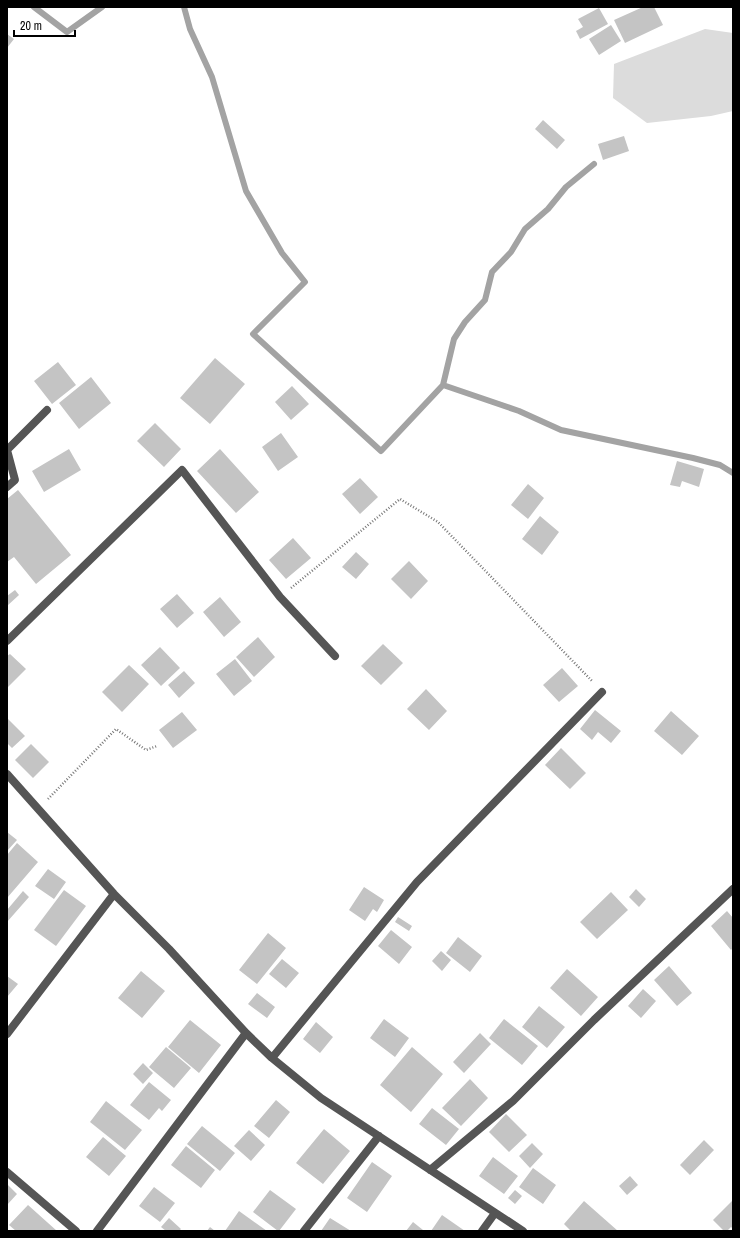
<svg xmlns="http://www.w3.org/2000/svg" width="740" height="1238" font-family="'Archivo Narrow',sans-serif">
	<rect width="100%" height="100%" fill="#fff"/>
	<!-- green -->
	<path fill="#dcdcdc" d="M705 29 733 33V111L711 116 647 123 613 98 614 64Z"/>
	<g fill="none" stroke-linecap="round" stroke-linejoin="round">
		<!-- stream -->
		<path stroke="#a3a3a3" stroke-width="6" d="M34 7 67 32 102 7
			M184 7 190 29 212 77 246 191 282 253 305 282 253 334 381 451 443 385 519 411 561 430 693 458 720 465 733 473
			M443 385 454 339 465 322 485 300 492 272 511 252 525 229 548 209 566 187 594 164"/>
	</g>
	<!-- building -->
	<path fill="#c4c4c4" d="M643 7H654L663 25 625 43 614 20Z
		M599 8 608 24 580 39 576 31 583 27 578 19Z
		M611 25 621 41 599 55 589 39Z
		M7 34 14 39 7 48Z
		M543 120 565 140 557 149 535 129Z
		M624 136 629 151 603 160 598 144Z
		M215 358 245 384 210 424 180 398Z
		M58 362 76 385 52 404 34 381Z
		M91 377 111 403 79 429 59 403Z
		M292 386 309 404 291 420 275 402Z
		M155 423 181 449 164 467 137 441Z
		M281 433 298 457 278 471 262 447Z
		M69 449 81 470 44 492 32 471Z
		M220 449 259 492 236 513 197 471Z
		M677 461 704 469 699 487 682 481 680 487 670 485Z
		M360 478 378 497 360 514 342 494Z
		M528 484 544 498 528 519 511 505Z
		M18 490 71 555 36 584 14 557 7 562V499Z
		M540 516 559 532 542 555 522 539Z
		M293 538 311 558 286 579 269 560Z
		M356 552 369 564 356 579 342 567Z
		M409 561 428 581 411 599 391 579Z
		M15 590 19 595 7 606V596Z
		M177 594 194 613 177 628 160 609Z
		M220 597 241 622 224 637 203 612Z
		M258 637 275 657 254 677 236 657Z
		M383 644 403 663 381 685 361 666Z
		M160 647 180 668 161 686 141 665Z
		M10 654 26 669 7 688V656Z
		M235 659 252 681 234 696 216 674Z
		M129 665 149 684 122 712 102 692Z
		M562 668 578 686 559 702 543 685Z
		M184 671 195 683 179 698 168 685Z
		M426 689 447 711 429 730 407 709Z
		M595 710 621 731 611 743 598 732 592 740 580 729Z
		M671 711 699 736 682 755 654 731Z
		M182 712 197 730 173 748 159 730Z
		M7 718 25 736 12 748 7 743Z
		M31 744 49 762 33 778 15 760Z
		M561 748 586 773 570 789 545 765Z
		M7 832 17 840 7 851Z
		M17 843 38 862 7 898V855Z
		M48 869 66 882 54 899 35 886Z
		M364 887 384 900 377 912 373 909 365 921 349 910Z
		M636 889 646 899 639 907 629 897Z
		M64 890 86 906 56 946 34 930Z
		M23 891 29 897 7 922V910Z
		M611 892 628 910 597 939 580 922Z
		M727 911 733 918V948L731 950 711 926Z
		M398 917 412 926 409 931 395 922Z
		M391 930 412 947 399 964 378 946Z
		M268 933 286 948 257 984 239 970Z
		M458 937 482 956 470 972 446 953Z
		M441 951 451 960 442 971 432 961Z
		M282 959 299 973 286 988 269 974Z
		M669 966 692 993 677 1006 654 980Z
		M567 969 598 997 581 1016 550 988Z
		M141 971 165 991 142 1018 118 998Z
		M7 976 18 984 7 997Z
		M643 989 656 1001 641 1018 628 1006Z
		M257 993 275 1007 267 1018 248 1004Z
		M539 1006 565 1027 547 1048 522 1027Z
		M384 1019 409 1038 395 1057 370 1038Z
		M504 1019 538 1046 522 1065 489 1038Z
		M190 1020 221 1045 199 1073 168 1047Z
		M316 1022 333 1037 320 1053 303 1039Z
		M480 1033 491 1044 464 1073 453 1062Z
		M166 1047 191 1068 174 1088 149 1067Z
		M412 1047 443 1074 411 1112 380 1085Z
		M143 1063 153 1073 143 1084 133 1074Z
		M470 1079 488 1098 461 1126 442 1108Z
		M149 1082 171 1100 162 1111 159 1108 149 1120 130 1105Z
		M276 1100 290 1112 269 1138 254 1126Z
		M106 1101 142 1130 125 1150 90 1122Z
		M432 1108 459 1129 446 1145 419 1124Z
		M506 1114 527 1135 509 1152 489 1132Z
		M202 1126 235 1153 220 1171 187 1144Z
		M324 1129 350 1151 323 1184 296 1163Z
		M249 1130 265 1145 251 1161 234 1146Z
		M103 1137 126 1156 109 1176 86 1157Z
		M704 1140 714 1150 690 1175 680 1165Z
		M532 1143 543 1154 530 1168 519 1156Z
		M186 1146 215 1170 201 1188 171 1165Z
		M493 1157 518 1176 504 1194 479 1176Z
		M372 1162 392 1176 367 1212 347 1198Z
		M533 1168 556 1185 543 1204 519 1187Z
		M630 1176 638 1185 627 1195 619 1186Z
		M7 1184 17 1194 7 1205Z
		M154 1187 175 1203 160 1222 139 1206Z
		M270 1190 296 1209 279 1231H278L253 1212Z
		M515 1190 522 1196 515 1204 508 1198Z
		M733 1200V1229L731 1227 727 1231H724L713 1220Z
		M584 1201 618 1231H571L564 1224Z
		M28 1205 57 1231H16L9 1225Z
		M239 1211 267 1231H225Z
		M442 1215 465 1231H431Z
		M169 1218 181 1229 179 1231H166L161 1227Z
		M330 1218 351 1231H321Z
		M413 1222 423 1230 422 1231H406Z
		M210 1227 215 1231H207Z"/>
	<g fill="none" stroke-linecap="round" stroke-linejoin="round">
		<!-- path -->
		<path stroke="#777" stroke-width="2.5" stroke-dasharray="1 2" stroke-linecap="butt" d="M291 588 400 499 438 522 593 682
			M48 799 116 729 146 750 157 746"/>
		<!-- lane -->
		<path stroke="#555" stroke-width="8" d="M7 487 15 480 7 450 47 410"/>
		<!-- street -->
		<path stroke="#555" stroke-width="8" d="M7 641 182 470 280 597 335 656
			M7 774 114 894 169 949 246 1033 272 1058 321 1098 523 1231
			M7 1034 114 894
			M272 1058 417 882 602 692
			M430 1170 513 1101 594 1020 733 889
			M7 1172 76 1231
			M97 1231 246 1033
			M304 1231 379 1136
			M482 1231 495 1213"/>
	</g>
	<!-- border -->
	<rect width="740" height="1238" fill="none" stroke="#000000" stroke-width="16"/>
	<!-- scale -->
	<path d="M14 30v6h61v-6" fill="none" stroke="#000000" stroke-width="2"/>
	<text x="20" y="30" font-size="12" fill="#000000" stroke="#ffffff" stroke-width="3" paint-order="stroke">20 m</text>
</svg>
